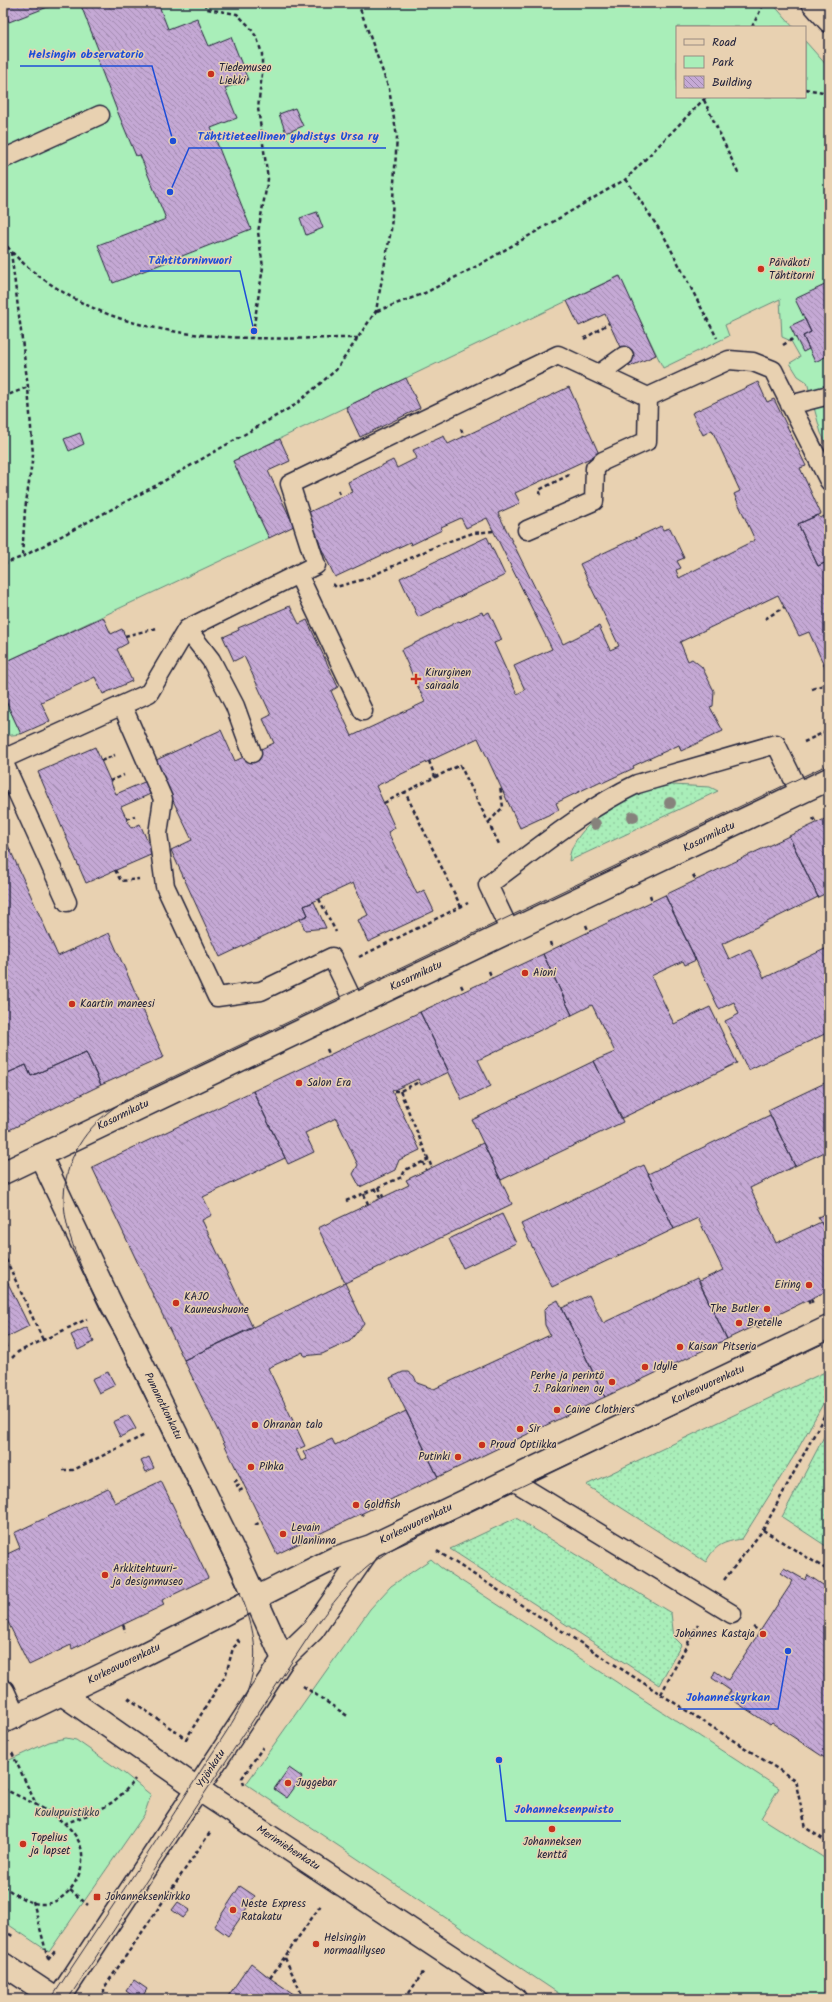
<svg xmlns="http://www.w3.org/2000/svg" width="832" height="2002" font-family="Kalam,sans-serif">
	<defs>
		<pattern id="grass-dots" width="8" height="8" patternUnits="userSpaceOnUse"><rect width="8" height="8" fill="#a9eeb9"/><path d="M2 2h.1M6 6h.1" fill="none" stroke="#91cca0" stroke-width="1.8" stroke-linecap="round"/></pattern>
		<pattern id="building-back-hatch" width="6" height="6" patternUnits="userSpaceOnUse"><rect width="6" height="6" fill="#c5a9d5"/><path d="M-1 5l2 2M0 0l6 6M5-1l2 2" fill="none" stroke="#a089ae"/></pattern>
	</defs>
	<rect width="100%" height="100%" fill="#e8d1b1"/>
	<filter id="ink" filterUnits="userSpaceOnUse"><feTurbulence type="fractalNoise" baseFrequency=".025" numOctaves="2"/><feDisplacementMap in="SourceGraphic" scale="8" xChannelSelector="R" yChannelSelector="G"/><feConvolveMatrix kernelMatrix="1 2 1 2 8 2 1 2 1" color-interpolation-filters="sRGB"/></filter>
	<g filter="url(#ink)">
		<!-- grass -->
		<path fill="url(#grass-dots)" stroke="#66887a" d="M672 785 710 787 718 791 569 861C570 833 609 806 633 795 646 790 659 788 672 785Z
			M829 1370V1393L794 1456 742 1539C723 1542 715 1545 706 1562L586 1485Z
			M829 1427V1548L782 1517Z
			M516 1518 671 1613 674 1638 681 1645 659 1685 450 1549Z"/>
		<!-- park -->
		<path fill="#a9eeb9" stroke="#66887a" d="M3 3H772L793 27H677V97H805V41L829 68V449L821 433 807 382 798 376 790 363 800 357 791 341 782 337 780 299 725 325 729 336 663 368 619 276 233 461 269 538 3 663Z
			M3 695 21 734 3 736Z
			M431 1559 440 1567 779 1788 761 1818 829 1861V1999H567L246 1784 370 1609 391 1586Z
			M66 1738 76 1740 125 1774 151 1795 144 1815 49 1952 3 1921V1763L49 1742Z"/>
		<!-- building -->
		<path fill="url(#building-back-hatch)" stroke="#22223b" d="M3 3H58L9 22Z
			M80 3H158L168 29 197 18 209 46 231 37 248 80 225 88 237 118 211 128 251 229 113 283 98 245 166 219 140 155 136 156 116 108 96 56 100 54Z
			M295 108 303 126 286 133 279 114Z
			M317 212 323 228 306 235 300 218Z
			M620 276 656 355 629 367 605 314 579 326 567 301Z
			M829 283V355L815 362 803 336 811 332 795 299Z
			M805 319 811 332 803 336 809 349 803 352 790 326Z
			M406 378 420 408 360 437 346 407Z
			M758 382 767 402 774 399 806 466 800 468 821 514 798 524 818 566 829 561V676L809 632 799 636 778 595 680 642 688 661 692 659 702 667 714 691 713 706 710 707 723 731 681 751 679 745 633 766 634 768 602 783 601 781 556 803 559 810 520 828 478 738 376 786 395 828 388 832 417 894 424 890 434 911 368 942 358 920 368 915 353 883 304 906 308 915 220 957 171 850 192 840 154 761 221 730 235 761 274 743 263 719 271 715 244 656 234 661 223 637 239 630 238 628 290 606 299 624 307 620 338 687 331 691 352 736 425 702 401 650 459 621 460 622 482 612 483 615 489 612 502 640 494 643 517 694 525 690 514 666 552 649 487 518 466 528 461 518 441 527 442 530 411 545 410 542 335 577 305 514 352 492 348 482 393 460 397 468 417 458 413 450 444 436 448 444 569 387 599 454 515 493 520 503 498 513 563 644 599 626 610 650 619 646 580 564 661 526 663 530 670 528 684 558 677 561 681 568 676 570 679 578 755 540 734 494 740 491 712 430 703 435 692 413Z
			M80 433 84 444 69 451 64 439Z
			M280 439 290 461 268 471 294 526 269 538 233 461Z
			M829 514V561L818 566 798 524 818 515 820 518Z
			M487 537 505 575 418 617 400 578Z
			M103 617 111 634 122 629 128 643 117 649 132 681 103 694 95 677 41 702 50 721 21 734 3 695V663Z
			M95 747 116 794 149 780 155 792 121 807 131 828 140 824 153 854 86 883 38 772Z
			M829 817V892L818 897 789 836Z
			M3 834 58 956 109 933 164 1057 101 1085 86 1052 31 1076 26 1065 3 1075Z
			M789 836 818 897 722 944 729 959 750 949 764 978 829 947V1032L748 1070 725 1021 739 1014 734 1002 719 1009 665 895Z
			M665 895 696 960 685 965 683 961 651 976 674 1024 710 1007 737 1063 622 1118 594 1061 615 1052 592 1005 572 1015 543 954Z
			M314 902 326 928 305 930 300 919 308 915 304 906Z
			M543 954 572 1015 478 1060 491 1086 462 1100 420 1012Z
			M420 1012 449 1072 421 1085 418 1079 392 1091 420 1150 399 1160 395 1170 360 1187 353 1174 358 1165 336 1118 305 1133 314 1152 288 1164 253 1091Z
			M86 1052 101 1085 3 1133V1075L26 1065 31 1076Z
			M594 1061 623 1122 501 1180 472 1120Z
			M829 1081V1150L795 1166 768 1110Z
			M253 1091 285 1158 203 1197 212 1215 202 1220 253 1328 184 1360 92 1167Z
			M770 1115 795 1166 750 1188 776 1243 821 1222 829 1238V1290L727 1339 699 1281 723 1270 698 1218 674 1229 648 1174Z
			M483 1143 512 1204 345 1283 318 1228 409 1185 406 1180Z
			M644 1165 674 1229 552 1287 521 1224Z
			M829 1212V1238L818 1217Z
			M502 1214 516 1243 463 1268 449 1239Z
			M3 1273 29 1326 3 1339 7 1347 3 1349Z
			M697 1278 727 1339 605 1397 562 1308 589 1295 603 1323Z
			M345 1283 364 1323 350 1341 322 1354 304 1356 303 1352 268 1368 305 1446 296 1450 298 1454 301 1461 307 1459 303 1452 332 1439 335 1445 406 1411 438 1477 277 1554 184 1360Z
			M558 1300 605 1397 438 1477 390 1378 403 1372H409L414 1376 417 1383 434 1389 550 1335 545 1325 544 1310 549 1305Z
			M87 1327 94 1342 78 1350 71 1335Z
			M108 1372 115 1385 99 1393 92 1379Z
			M128 1415 136 1429 120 1437 113 1422Z
			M149 1457 154 1468 146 1472 141 1461Z
			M161 1481 208 1578 162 1600 164 1605 72 1649 71 1645 29 1665 3 1612V1556L20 1548 14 1533 108 1488 115 1503Z
			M784 1568 805 1580 808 1575 829 1589V1757L825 1758 772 1723 770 1725 727 1696 731 1691 712 1678 715 1671 728 1680 793 1581 781 1573Z
			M289 1768 302 1777 287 1798 274 1789Z
			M240 1886 255 1896 228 1936 214 1926Z
			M178 1902 190 1910 183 1918 172 1910Z
			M251 1963 270 1978 301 1999H226Z
			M134 1980 147 1989 141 1999H137L126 1991Z"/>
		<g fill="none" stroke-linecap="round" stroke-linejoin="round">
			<!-- lane casing -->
			<g stroke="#22223b" stroke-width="21">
				<path id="lane" d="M3 159 100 115
					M599 374 624 356
					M790 405 829 395
					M527 530 594 501 595 468 603 461 647 441 648 397
					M298 574 363 711
					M187 629 211 660 235 706 252 753
					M122 705 163 799 158 834 165 886 217 997 261 991 332 957 355 1005
					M3 759 149 693 187 629 316 565 290 484 558 355 648 397 729 360 753 362 773 370 829 481
					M3 761 67 902
					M510 931 488 885C536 850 583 810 637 784L776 744 800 793
					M510 1479 732 1614"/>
			</g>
			<!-- street casing -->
			<g stroke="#22223b" stroke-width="25">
				<path id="street" d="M813 3 829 21
					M40 1155 112 1306 126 1331 242 1568 283 1659
					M3 1173 829 779
					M3 1691 15 1717
					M62 1694 198 1789 515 1999
					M3 1722 137 1658 335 1558 371 1546 829 1327
					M3 1964 56 1999
					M59 1999 283 1659 313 1630 371 1546"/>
			</g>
			<!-- path -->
			<path stroke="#22223b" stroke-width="2.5" stroke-dasharray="4 3" stroke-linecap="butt" d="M204 3 207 9 237 14 249 26 257 38 262 54V74L258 108 268 179 258 232 263 267 252 338
				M752 27 764 3
				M805 89 829 93
				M704 100 738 173
				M626 179 665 238 717 338
				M3 241C17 260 35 274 55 287 145 347 255 338 359 338
				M11 252 28 387 33 455 25 510 22 557
				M377 311 425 293 479 265 626 179 706 97
				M584 339 609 323
				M783 345 796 337
				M3 397 28 387
				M461 429 464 437
				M338 490 341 497
				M541 495 539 490 569 475
				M3 564 22 557 157 485 295 405 336 370 376 311 391 230 397 137 389 89 358 3
				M333 584 336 587 365 579 441 544 473 533 494 531
				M765 619 784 607
				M125 636 157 628
				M812 689 829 683
				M804 742 829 730
				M101 761 115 755
				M429 761 435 777
				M110 781 124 775
				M384 803 405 792
				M813 818 816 823
				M126 819 135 816
				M489 822 503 807 500 786
				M115 870 121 881 139 879
				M693 875 696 880
				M650 895 652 901
				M319 899 336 932
				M461 907 405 792 460 765 499 844
				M586 925 589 932
				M550 942 552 949
				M359 957 468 903
				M489 971 492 978
				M461 985 464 991
				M327 1049 330 1056
				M394 1091H400L419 1082
				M400 1091 432 1168
				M423 1162 426 1170
				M379 1187 383 1197
				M375 1188 380 1198
				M364 1194 368 1204
				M346 1201 402 1177 405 1170 429 1159
				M3 1253 43 1340
				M811 1299 813 1304
				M808 1300 811 1306
				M757 1325 760 1330
				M12 1358 18 1352 87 1319
				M63 1470H73L145 1435
				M234 1482 240 1478
				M236 1486 243 1483
				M239 1491 245 1488
				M362 1514 363 1516
				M255 1525 261 1522
				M763 1530 829 1571
				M437 1551 795 1780 806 1828 829 1843
				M724 1580 763 1530 829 1407
				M123 1625 126 1632
				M753 1627 760 1631
				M303 1686 349 1717
				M661 1694 698 1624
				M128 1698 186 1739 226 1674 233 1648 239 1642 237 1639
				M12 1753 36 1804
				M244 1785 242 1778 263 1747
				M3 1791 6 1790C29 1801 66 1817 78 1840 91 1864 72 1901 45 1904 29 1905 15 1894 3 1886
				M64 1824C97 1811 113 1808 135 1779
				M70 1890 88 1905
				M33 1901 48 1959
				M3 1930 14 1937
				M285 1958 304 1999
				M48 1960 55 1951
				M270 1978 321 1905
				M104 1993V1988L211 1831
				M405 1999 424 1971"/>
			<!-- lane -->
			<use href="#lane" stroke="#e8d1b1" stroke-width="18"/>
			<!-- street -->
			<use href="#street" stroke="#e8d1b1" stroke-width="22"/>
			<!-- tram -->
			<path stroke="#22223b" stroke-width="1" d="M51 1999C101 1922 154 1847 202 1769 221 1739 245 1709 252 1675 259 1647 251 1619 240 1593 203 1512 163 1433 124 1353 103 1310 62 1243 64 1196 66 1152 91 1121 127 1099L829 764
				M68 1999 313 1630C342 1590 362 1565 406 1541L829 1341"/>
		</g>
		<!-- trees -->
		<g fill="#86827b">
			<circle cx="670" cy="803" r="6"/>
			<circle cx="633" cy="817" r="6"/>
			<circle cx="595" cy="824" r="6"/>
		</g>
	</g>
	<!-- markers -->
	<g fill="#c8321e" stroke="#e8d1b1" stroke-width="1.5">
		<circle cx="211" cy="74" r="4"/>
		<circle cx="761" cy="269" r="4"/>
		<path d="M414 673h4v4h4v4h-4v4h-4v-4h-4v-4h4z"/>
		<circle cx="525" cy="973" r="4"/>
		<circle cx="72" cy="1004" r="4"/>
		<circle cx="299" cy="1083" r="4"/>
		<circle cx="809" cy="1285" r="4"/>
		<circle cx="176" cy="1303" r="4"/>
		<circle cx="767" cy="1309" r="4"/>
		<circle cx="739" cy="1323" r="4"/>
		<circle cx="680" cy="1347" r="4"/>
		<circle cx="645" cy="1367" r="4"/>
		<circle cx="612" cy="1382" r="4"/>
		<circle cx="557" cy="1410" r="4"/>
		<circle cx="255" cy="1425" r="4"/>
		<circle cx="520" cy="1429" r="4"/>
		<circle cx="482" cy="1445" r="4"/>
		<circle cx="458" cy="1457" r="4"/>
		<circle cx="251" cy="1467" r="4"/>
		<circle cx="356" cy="1505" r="4"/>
		<circle cx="283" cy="1534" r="4"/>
		<circle cx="105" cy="1575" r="4"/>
		<circle cx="763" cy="1634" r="4"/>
		<circle cx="288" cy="1783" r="4"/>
		<circle cx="552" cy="1829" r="4"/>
		<circle cx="23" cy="1844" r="4"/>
		<rect x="93" y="1893" width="8" height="8" rx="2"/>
		<circle cx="233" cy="1910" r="4"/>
		<circle cx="316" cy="1944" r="4"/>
	</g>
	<g text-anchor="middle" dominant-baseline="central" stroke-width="3" stroke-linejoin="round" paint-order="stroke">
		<!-- poi labels -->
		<g font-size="11" fill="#22223b" stroke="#e8d1b1" text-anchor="start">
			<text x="219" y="68">Tiedemuseo<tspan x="219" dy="13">Liekki</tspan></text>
			<text x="769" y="263">Päiväkoti<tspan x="769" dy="13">Tähtitorni</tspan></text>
			<text x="425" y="673">Kirurginen<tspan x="425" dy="13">sairaala</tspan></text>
			<text x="533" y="973">Aioni</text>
			<text x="80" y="1004">Kaartin maneesi</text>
			<text x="307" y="1083">Salon Era</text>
			<text x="801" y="1285" text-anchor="end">Eiring</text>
			<text x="184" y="1297">KAJO<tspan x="184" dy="13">Kauneushuone</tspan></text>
			<text x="759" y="1309" text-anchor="end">The Butler</text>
			<text x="747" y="1323">Bretelle</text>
			<text x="688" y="1347">Kaisan Pitseria</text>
			<text x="653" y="1367">Idylle</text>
			<text x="604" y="1376" text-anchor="end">Perhe ja perintö<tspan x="604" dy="13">J. Pakarinen oy</tspan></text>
			<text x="565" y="1410">Caine Clothiers</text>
			<text x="263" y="1425">Ohranan talo</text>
			<text x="528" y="1429">Sir</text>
			<text x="490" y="1445">Proud Optiikka</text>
			<text x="450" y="1457" text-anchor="end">Putinki</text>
			<text x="259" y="1467">Pihka</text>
			<text x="364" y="1505">Goldfish</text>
			<text x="291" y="1528">Levain<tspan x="291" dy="13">Ullanlinna</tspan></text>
			<text x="113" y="1569">Arkkitehtuuri-<tspan x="113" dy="13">ja designmuseo</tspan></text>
			<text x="755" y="1634" text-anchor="end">Johannes Kastaja</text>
			<text x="296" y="1783">Juggebar</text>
			<text x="31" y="1838">Topelius<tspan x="31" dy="13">ja lapset</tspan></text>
			<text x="552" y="1842" text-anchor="middle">Johanneksen<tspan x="552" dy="13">kenttä</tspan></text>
			<text x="105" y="1897">Johanneksenkirkko</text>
			<text x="241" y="1904">Neste Express<tspan x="241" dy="13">Ratakatu</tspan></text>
			<text x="324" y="1938">Helsingin<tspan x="324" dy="13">normaalilyseo</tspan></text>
		</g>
		<!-- street labels -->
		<g font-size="11" fill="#22223b" stroke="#e8d1b1">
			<text transform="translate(709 837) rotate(-26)">Kasarmikatu</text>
			<text transform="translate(416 976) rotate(-25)">Kasarmikatu</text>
			<text transform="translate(123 1115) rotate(-26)">Kasarmikatu</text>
			<text transform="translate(708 1385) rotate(-25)">Korkeavuorenkatu</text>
			<text transform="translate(163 1406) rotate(64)">Punanotkonkatu</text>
			<text transform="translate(416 1524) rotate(-26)">Korkeavuorenkatu</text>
			<text transform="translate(124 1664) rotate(-26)">Korkeavuorenkatu</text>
			<text transform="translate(211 1769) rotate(-57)">Yrjönkatu</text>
			<text transform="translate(288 1848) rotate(33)">Merimiehenkatu</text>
		</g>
		<!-- park labels -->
		<g font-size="11" fill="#36414e" stroke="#e8d1b1">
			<text x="67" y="1813">Koulupuistikko</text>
		</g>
	</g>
	<!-- callouts -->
	<path fill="none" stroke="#1d4ed8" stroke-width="1.5" d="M173 141L152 66H20M170 192L189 148H386M254 331L240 271H140M788 1651L778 1709H678M499 1760L506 1821H621"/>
	<g fill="#1d4ed8" stroke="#e8d1b1" stroke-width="1.5">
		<circle cx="173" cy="141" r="4"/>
		<circle cx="170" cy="192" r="4"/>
		<circle cx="254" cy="331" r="4"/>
		<circle cx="788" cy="1651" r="4"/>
		<circle cx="499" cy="1760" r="4"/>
	</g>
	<g font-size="12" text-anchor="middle" font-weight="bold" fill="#1d4ed8" stroke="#e8d1b1" stroke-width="3" stroke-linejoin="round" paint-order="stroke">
		<text x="86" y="58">Helsingin observatorio</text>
		<text x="288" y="140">Tähtitieteellinen yhdistys Ursa ry</text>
		<text x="190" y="264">Tähtitorninvuori</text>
		<text x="728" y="1701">Johanneskyrkan</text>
		<text x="564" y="1813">Johanneksenpuisto</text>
	</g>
	<!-- margin -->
	<rect width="832" height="2002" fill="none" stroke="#e8d1b1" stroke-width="16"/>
	<rect x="8" y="8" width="816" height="1986" fill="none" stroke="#22223b" stroke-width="1.5" filter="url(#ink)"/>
	<!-- legend -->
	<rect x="676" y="26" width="130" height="72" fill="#e8d1b1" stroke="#998b82"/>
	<rect x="684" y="39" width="20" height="6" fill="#e8d1b1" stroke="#998b82"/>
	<text x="712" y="46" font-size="12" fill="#22223b">Road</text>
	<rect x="684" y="56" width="20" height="12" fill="#a9eeb9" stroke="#998b82"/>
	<text x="712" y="66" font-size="12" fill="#22223b">Park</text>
	<rect x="684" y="76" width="20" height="12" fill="url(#building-back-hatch)" stroke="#998b82"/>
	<text x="712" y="86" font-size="12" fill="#22223b">Building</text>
</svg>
